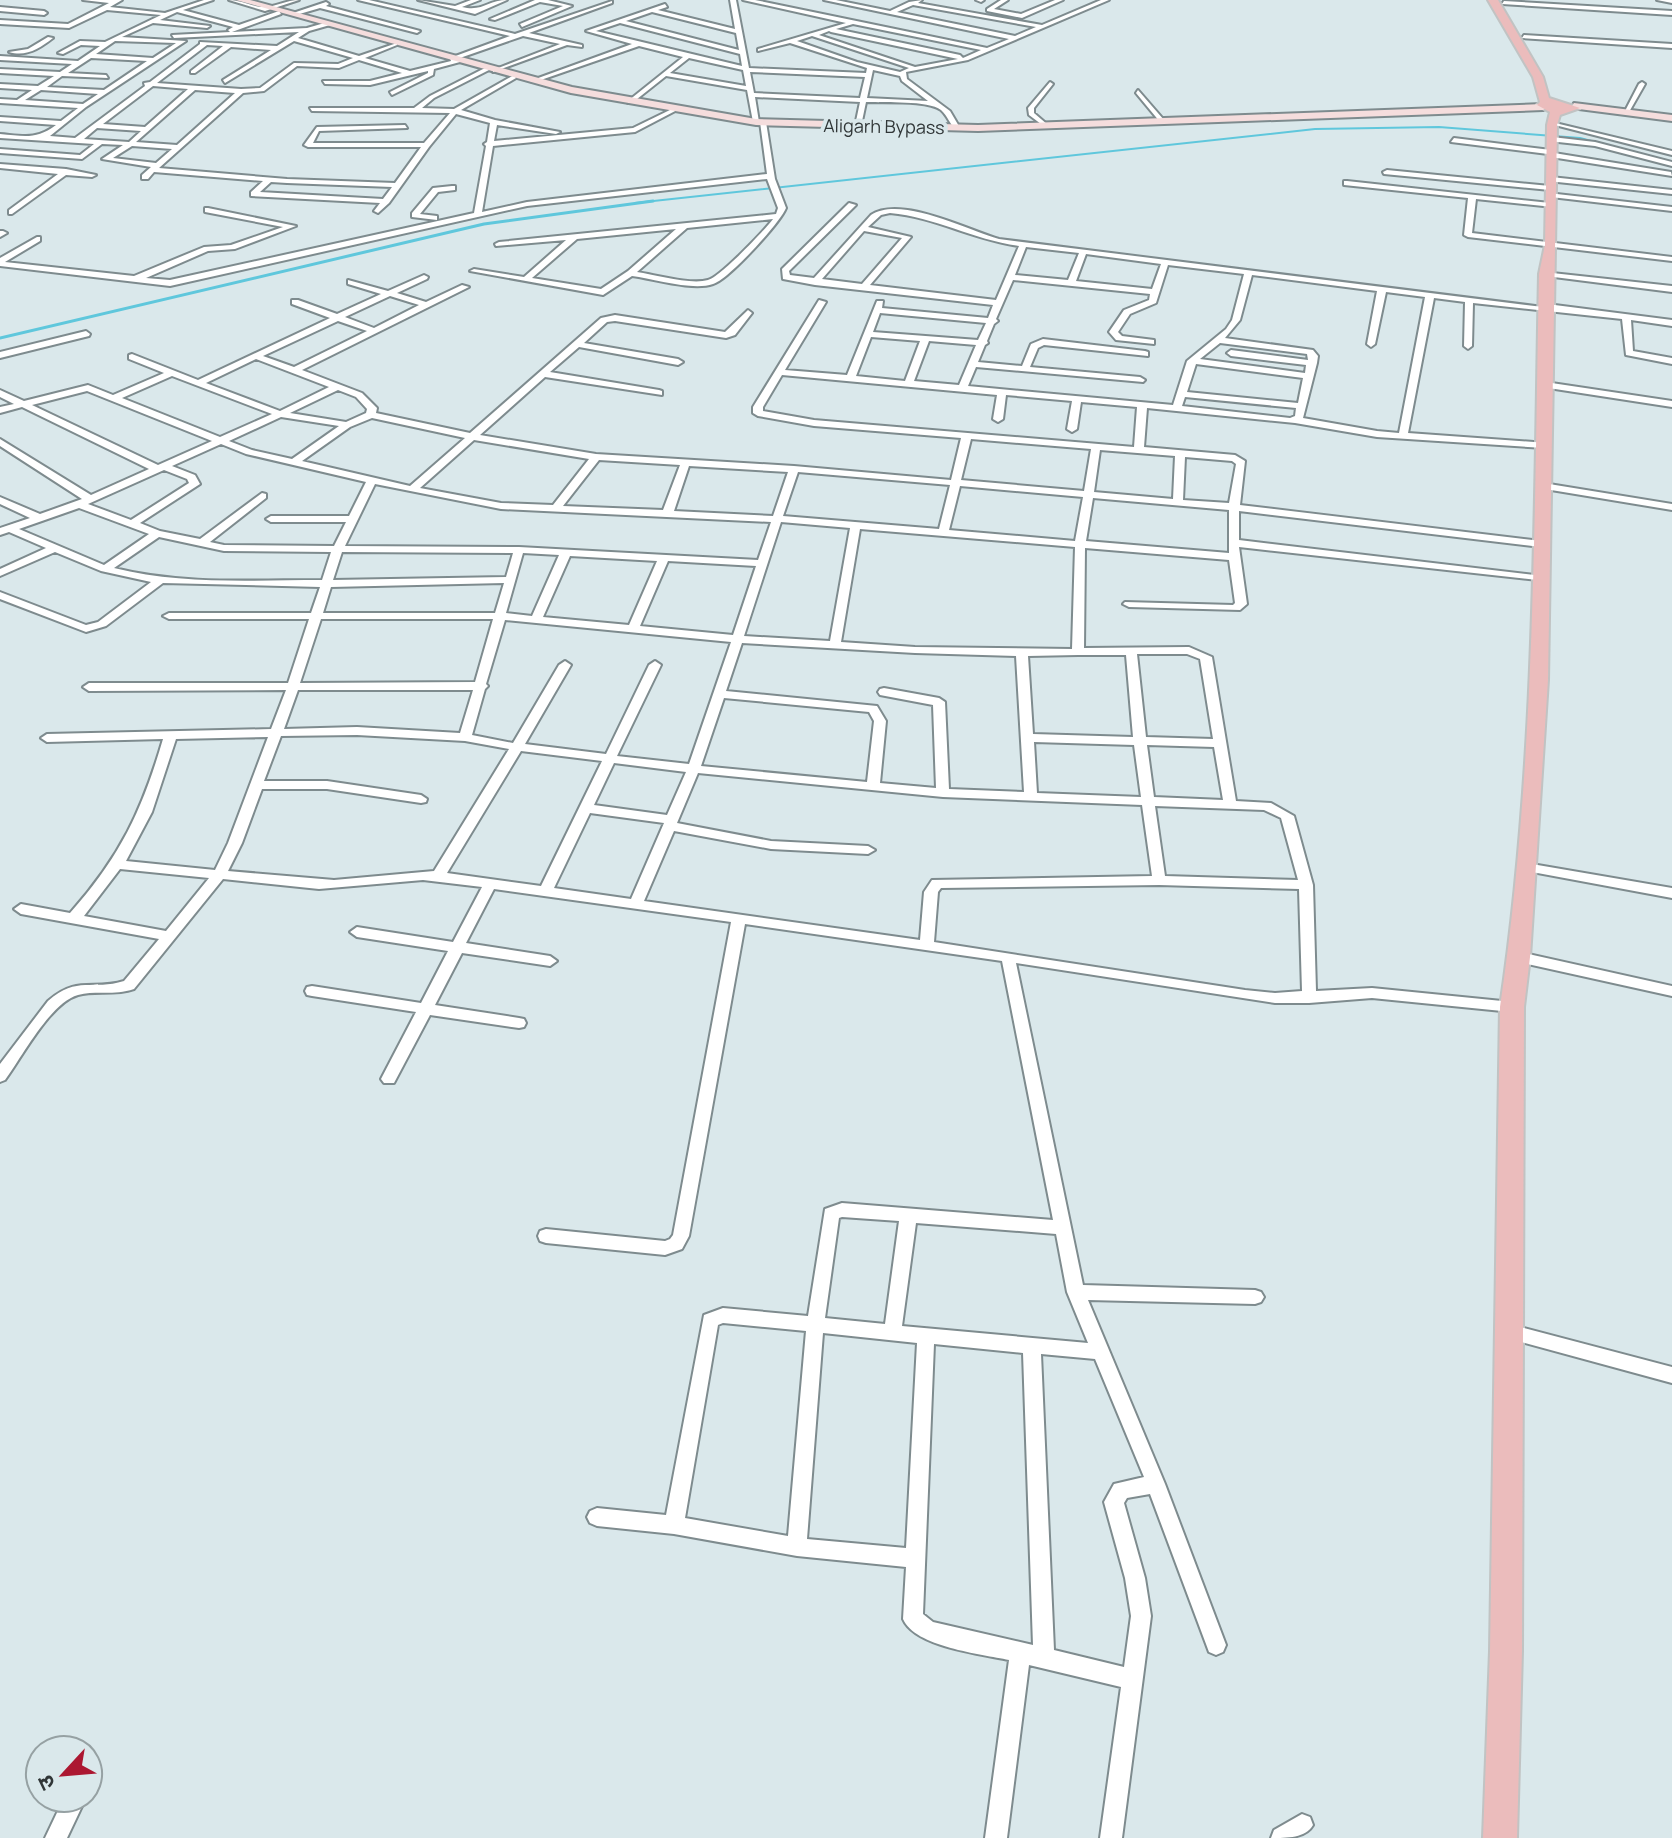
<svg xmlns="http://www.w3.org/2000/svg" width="1672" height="1838" font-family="Manrope,'Noto Sans Devanagari',sans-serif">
	<rect width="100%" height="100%" fill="#dae8eb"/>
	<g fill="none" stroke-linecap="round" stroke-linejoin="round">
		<!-- stream-far1 -->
		<path stroke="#5fc7dc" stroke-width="2" d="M635 203 1315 129 1439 127 1580 138 1672 162"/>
		<!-- stream -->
		<path stroke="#5fc7dc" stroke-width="3" d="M0 338 484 224 653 201"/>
		<!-- minor casing -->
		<g stroke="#7e8b8e" stroke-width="4">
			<path id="minor" d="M83 0H122L110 7 165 13 204 0H213L183 10 239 25 279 11 281 14 232 32 307 28 328 22 330 25 309 31 298 38 359 56 397 43V45L365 58 410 71 451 61 450 58 510 36 358 0H369L515 34 612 1V3L529 33 582 45V47L567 45 493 72V70L560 44 523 36 457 59 460 60V62L434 69 433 75 392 95 390 92 428 73V71L370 85 325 84 323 81H370L402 73 359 60 339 68 297 66 264 91 243 93 159 168 287 179 395 183 421 147H308L304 145 317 127 405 125 407 128 319 131 313 143H424L450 113 312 111 310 108H414L430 96 487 67 489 70 434 98 422 108 454 109 514 75 516 78 461 110 495 120 560 132 556 134 497 125 494 141 633 128 674 108 679 109 635 132 493 146 482 212 527 202 767 174 760 122 763 120 766 122 775 179 786 208C780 223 728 280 713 284 693 291 654 279 632 276L603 295 470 271 474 269 524 277 566 240 496 246 495 244 499 242 776 214 778 208 767 179 527 206 170 286 0 266V258L37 237H40V241L5 262 134 276 204 247 231 245 283 227 205 212V208H208L296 226 235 249 208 251 146 278 170 280 474 213 486 146 484 144 487 142 490 123 456 114 429 147 389 203 378 213 374 211 380 203 251 196V192L263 181 154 172 148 179H142V175L151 167 102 159 123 145 102 144 82 159 0 153V149L80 155 94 144 0 138V134C24 136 36 140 56 125L0 121V117L61 121 78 108 0 103V99L17 100 32 90 0 88V84L38 86 54 76 0 73V69L60 72 72 64 0 60V56L78 61 100 46 81 45 63 54 58 53 80 41 105 42 161 15 107 10 69 28 0 24V20L68 24 109 3ZM177 12 233 27 228 30 230 32 172 35 174 38 299 32 277 46 200 42V44L150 82 144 83 145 86 75 138 50 136 86 107 186 41 122 37 153 23 207 28 210 26 160 20ZM115 41 176 43 153 58 96 54ZM294 41 353 58 338 64 294 63 260 88 241 89 157 83 207 45 223 46 191 71V73H195L231 47 271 50 223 80 225 83ZM91 58 147 61 104 90 47 87 62 76 108 78 106 75 68 73ZM153 86 188 89 145 127 103 124ZM41 90 98 94 83 104 25 100ZM195 90 235 93 177 145 136 142ZM97 128 141 131 129 142 84 139ZM132 146 172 149 156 163 113 158ZM271 182 287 183 392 187 383 199 260 192ZM773 219C764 231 720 277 708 280 691 285 656 275 637 272L687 228ZM676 229 628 271 601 289 532 278 577 239Z
				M229 0C241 0 252 7 264 7 275 7 287 0 299 0L265 11Z
				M418 0 455 6 471 0H480L462 7C483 12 488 0 507 0L475 14Z
				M535 0H548L572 6 522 27 520 24 563 6 540 2 495 20 490 19Z
				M730 0H736L749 68 866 73 867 68 790 43 758 51V49L846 23 743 0H755L987 48 1009 39 824 0H836L890 11 909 2 922 0 918 3 1042 25 1101 0H1109L968 60 906 72 907 79 950 111 960 128 956 130C950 125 948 116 941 110 928 100 885 103 866 102L861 126 858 128 855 126 860 102 755 97 759 122 756 124 753 122 747 90 666 76 632 103H628V101L683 57 639 46 535 82 530 81 632 44 586 31 665 4 667 7 658 10 735 29ZM913 5 1036 27 1015 36 897 12ZM652 12 736 33 739 50 626 21ZM620 23 740 54 742 66 596 31ZM853 24 981 50 963 58 960 55 836 29ZM829 31 831 32 958 59 915 67 819 35ZM812 36 909 68 900 72 857 62 797 41ZM689 58 743 70 746 86 670 73ZM873 70 900 76 902 81 928 101 867 98ZM750 72 865 77 860 98 754 93Z
				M976 0H984L981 2Z
				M1001 0H1008L994 9 1021 14 1055 0H1063L1022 18 987 11V9Z
				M1657 0H1672V3Z
				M1504 1 1672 11V15L1502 4Z
				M326 2 329 4 326 6 420 31 417 33 320 8 296 15 293 13Z
				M0 7 44 11 47 13 44 15 0 11Z
				M1524 35 1672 44V48L1522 38Z
				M48 37 53 38C39 49 26 57 9 52L28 49Z
				M1050 82 1053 84 1034 108V113L1048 125 1045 127 1029 115 1028 108Z
				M1642 82 1645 84 1629 112 1624 113 1639 84Z
				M1138 90 1164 120V122H1160L1136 93Z
				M1551 122 1672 151V155L1551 124Z
				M1552 137 1595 142 1672 162V166L1595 146 1549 141Z
				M1454 138 1551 150 1554 153 1671 172 1672 176 1551 157 1548 154 1451 142Z
				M0 164 66 169 96 175 92 177 66 175 12 214H9V210L58 174 0 168Z
				M1387 170 1550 186 1554 188 1550 190 1384 174 1383 172Z
				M1551 177 1672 190V194L1548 181 1547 179Z
				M1347 181 1550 203 1554 205 1553 207 1476 199 1472 233 1672 257V261L1468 237 1464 235 1468 198 1344 185V181Z
				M452 186H455V190L438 192 420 214 437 216V220L412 217V213L433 188Z
				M1548 193 1672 207V211L1551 197H1548Z
				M849 203 856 205 789 271 790 275 814 278 871 215C900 195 968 230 999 239L1543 307 1547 304 1672 320V326L1631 320 1633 351 1672 358V364L1626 355 1622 319 1473 303 1472 346 1468 349 1464 346 1465 302 1434 298 1408 433 1547 443V447L1544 448 1377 437 1295 423 1147 408 1144 447 1235 455 1245 461 1240 505 1541 541 1546 544 1541 547 1239 511V540L1543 576 1547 577V581L1239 547 1247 604 1240 610 1129 607 1123 604 1125 602 1233 605 1235 603 1229 560 1085 548 1084 648 1189 647 1212 657 1236 801 1271 803 1294 816 1313 885 1316 991 1372 988 1512 1002 1517 1003 1519 1007 1517 1011 1512 1012 1372 998 1309 1003H1275L1016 963 1083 1285 1255 1290 1261 1292 1264 1297 1261 1302 1255 1304 1088 1300 1165 1484 1226 1645 1223 1652 1216 1655 1209 1652 1150 1494 1127 1498 1124 1503 1145 1578 1151 1616 1122 1838H1100L1121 1687 1029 1665 1007 1838H985L1009 1660C981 1654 915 1647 903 1619L906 1567 797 1556 674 1534 597 1526 590 1523 587 1517 590 1511 597 1508 666 1515 704 1315 723 1308 808 1316 825 1209 842 1203 1053 1220 1002 961 745 924 689 1236 682 1249 665 1255 546 1243 540 1241 538 1236 540 1231 546 1229 665 1241 670 1239 673 1235 731 922 494 889 466 943 550 956 557 961 550 966 462 953 435 1005 519 1018 524 1019 526 1023 524 1027 519 1028 430 1015 394 1083H384L381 1079 416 1012 312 996 307 995 305 991 307 987 312 986 421 1003 448 951 357 937 350 932 357 927 453 942 482 887 423 880 319 889 223 879 134 989C113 996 97 990 78 995 50 1003 22 1057 5 1080L0 1082V1064L48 1001C78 975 92 991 124 981L159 939 21 914 14 909 21 904 70 913C120 857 142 811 163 739L47 742 41 738 47 734 271 729 286 690 89 691 83 687 89 683H288L309 619H169L163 616 169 613H311L320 587 163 583 106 626 86 632 0 599V592L86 625 98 622 151 582 101 571 55 552 0 576V569L46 548 9 532 0 535V528L30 518 0 504V497L40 514 82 499 0 446V439L91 495 149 469 22 407 0 413V407L14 404 0 397V390L24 401 88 385 113 395 164 373 129 359V355L132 354 198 380 330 318 292 304V300H298L337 314 381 294 348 284V280L388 291 424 275 428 277 427 279 397 293 426 302 462 285 469 287 302 370 362 393 377 408 376 413 470 433 601 318 615 315 725 332 748 310 752 313 735 335 726 338 615 321 607 322 584 343 678 359 683 362 678 365 579 347 550 372 659 390 662 391V395L545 377 480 435 596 454 794 466 951 480 961 438 814 426 758 416 753 413V407L819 300 826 302 785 370 847 375 877 301H883L882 308 988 318 993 305 815 285 783 279 782 269ZM890 213C935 217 974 240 1019 246L996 300 870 285 911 237 868 227 881 215ZM864 231 902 238 862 284 822 279ZM1026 247 1079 253 1068 280 1015 275ZM1086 254 1161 264 1152 289 1076 281ZM1168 265 1244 274 1232 320 1226 329 1187 361 1173 405 968 386 976 367 1143 382 1145 380 1140 377 1030 367 1038 348 1044 345 1148 356V352L1145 351 1043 339 1031 344 1022 366 978 362 985 345 988 343 987 341 994 324 998 321 996 319 1013 280 1150 294 1149 300 1124 310 1109 332 1116 340 1154 344V340L1122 336 1118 332 1130 314 1156 303ZM1252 275 1377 291 1367 344 1371 347 1375 344 1386 292 1425 297 1399 433 1377 431 1303 418 1317 363 1318 356 1313 350 1225 338 1240 320ZM390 296 419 305 374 328 345 317ZM880 313 986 323 978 340 873 332ZM338 321 367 331 294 367 263 356ZM871 337 920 341 905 381 856 376ZM929 341 976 345 959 385 914 381ZM1220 343 1307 354 1308 360 1231 350 1227 353 1231 356 1306 365 1305 373 1200 359ZM256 359 329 387 280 411 206 383ZM1196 364 1303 378 1298 403 1187 392ZM782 375 997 395 993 419 998 422 1003 419 1006 395 1072 401 1067 429 1072 432 1077 429 1081 402 1137 407 1134 447 814 420 763 411V407ZM172 376 272 414 220 437 122 398ZM338 390 356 397 367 409 366 413 346 422 290 413ZM87 391 212 441 158 465 32 405ZM1185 397 1296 408 1295 416 1290 418 1182 406ZM281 417 339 426 292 459 252 450 229 441ZM372 418 465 438 410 486 302 461 350 427ZM971 439 1091 449 1084 491 961 480ZM474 440 589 459 553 505 501 503 420 488ZM221 444 246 454 366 482 349 516H271L266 519 271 522H346L334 546 224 545 210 542 266 498V494L262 493 200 539 160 531 140 523 200 484 195 475 172 466ZM1100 450 1175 456 1173 499 1094 492ZM1185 457 1232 461 1236 464 1229 503 1183 500ZM599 460 680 465 663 510 563 506ZM689 466 788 472 773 516 674 511ZM164 470 187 479 189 483 131 520 88 504ZM798 472 950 485 939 529 783 516ZM375 484 501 509 771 522 758 560 519 547 345 546ZM960 486 1083 497 1075 541 949 530ZM1093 498 1229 510V553L1086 541ZM79 508 149 534 104 565 19 529ZM781 522 850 528 830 641 744 636ZM860 529 1075 547 1072 649 915 647 841 642ZM159 537 224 551 331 552 322 580C253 580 181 585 114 568ZM342 552 513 553 506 577 333 580ZM523 553 559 555 532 616 506 613ZM570 556 657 561 629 625 543 617ZM668 561 756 566 733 635 640 626ZM504 583 495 613H323L331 587ZM321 619H493L475 682 300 683ZM505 620 731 642 689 764 617 756 661 665 655 661 649 665 606 754 525 744 571 665 565 661 559 665 513 743 472 735 485 689 488 686 486 684ZM742 643 915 653 1016 656 1024 792 949 789 945 702 939 698 884 688 880 689 878 692 880 695 933 705 936 788 880 783 886 721 877 706 726 691ZM1137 654H1187L1200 659 1213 739 1146 737ZM1078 655H1126L1133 737 1033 734 1028 656ZM298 690H473L460 733 357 727 284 729ZM724 698 869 712 874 721 867 782 701 766ZM357 735 465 741 509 749 434 871 334 880 228 871 242 843 262 789H327L421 803 426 802 427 799 421 795 327 781H264L281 736ZM268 737 228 843 215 870 126 861 152 812 176 739ZM1034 742 1134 745 1141 797 1037 793ZM1147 745 1214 747 1223 800 1154 797ZM521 751 602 761 541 886 447 873ZM614 763 686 772 667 815 594 805ZM698 773 943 797 1142 805 1152 876 932 880 924 892 920 940 644 901 674 831 771 849 868 854 875 850 868 846 771 841 677 823ZM1155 806 1264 810 1281 818 1298 880 1165 876ZM590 813 664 823 631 899 554 888ZM120 869 209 878 166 931 84 916ZM1159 885 1299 889 1302 991 1275 993 1245 990 934 942 938 892 941 888ZM842 1217 899 1221 885 1324 825 1318 839 1218ZM916 1223 1056 1234 1067 1292 1088 1343 902 1326ZM723 1323 806 1331 788 1536 685 1518 718 1325ZM823 1333 917 1343 906 1548 807 1539ZM934 1344 1023 1353 1033 1645 933 1622 923 1614ZM1041 1354 1095 1359 1144 1477 1114 1484 1104 1502 1125 1578 1131 1616 1124 1667 1054 1650Z
				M0 231H3L7 233 0 237Z
				M1543 272 1672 286V292L1546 276 1542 274Z
				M86 331 90 334 89 336 0 358V352Z
				M1545 382 1672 401V407L1542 387V383Z
				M1543 483 1672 504V510L1539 488V484Z
				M1526 863 1672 888V898L1521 870 1519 867Z
				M1519 952 1672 986V996L1514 961 1512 957Z
				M1509 1324 1672 1367V1383L1503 1337 1500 1332 1503 1327Z
				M64 1798H84L85 1800 67 1838H45Z
				M1302 1814 1310 1817 1313 1825C1306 1838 1287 1838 1271 1838L1274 1830Z"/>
		</g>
		<!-- secondary casing -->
		<g stroke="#7e8b8e" stroke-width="4">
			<path id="secondary" d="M236 0H250L572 87 756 119 978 125 1543 104 1548 107 1543 110 978 131 756 125 571 93Z
				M1574 103 1672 115V121L1571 108Z"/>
		</g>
		<!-- primary casing -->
		<g stroke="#c1c3c3" stroke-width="4">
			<path id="primary" d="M1488 0H1498L1543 77 1549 98 1580 108 1560 115 1557 125 1548 680 1530 957 1524 1007 1522 1651 1517 1838H1483L1490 1651 1500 1007C1536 765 1534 518 1539 274L1545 245 1547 125 1550 112 1537 105 1540 102 1533 77Z"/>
		</g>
		<!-- minor -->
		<use href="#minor" fill="#fff" fill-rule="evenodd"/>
		<!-- secondary -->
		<use href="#secondary" fill="#f5dddd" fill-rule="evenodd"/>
		<!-- primary -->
		<use href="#primary" fill="#ebbcbc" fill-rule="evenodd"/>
	</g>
	<g text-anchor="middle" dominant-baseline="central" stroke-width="8" stroke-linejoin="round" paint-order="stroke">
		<!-- far-street labels -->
		<g font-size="18" fill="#303637" stroke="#dae8eb">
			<text transform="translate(884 126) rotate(1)">Aligarh Bypass</text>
		</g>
	</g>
	<!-- north arrow -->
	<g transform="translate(64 1774) rotate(244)"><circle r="38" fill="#dae8eb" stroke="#96a1a3" stroke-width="2"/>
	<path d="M0-6L14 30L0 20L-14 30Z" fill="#ac1731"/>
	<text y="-12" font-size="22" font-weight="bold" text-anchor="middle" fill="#303637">उ</text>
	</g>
</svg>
